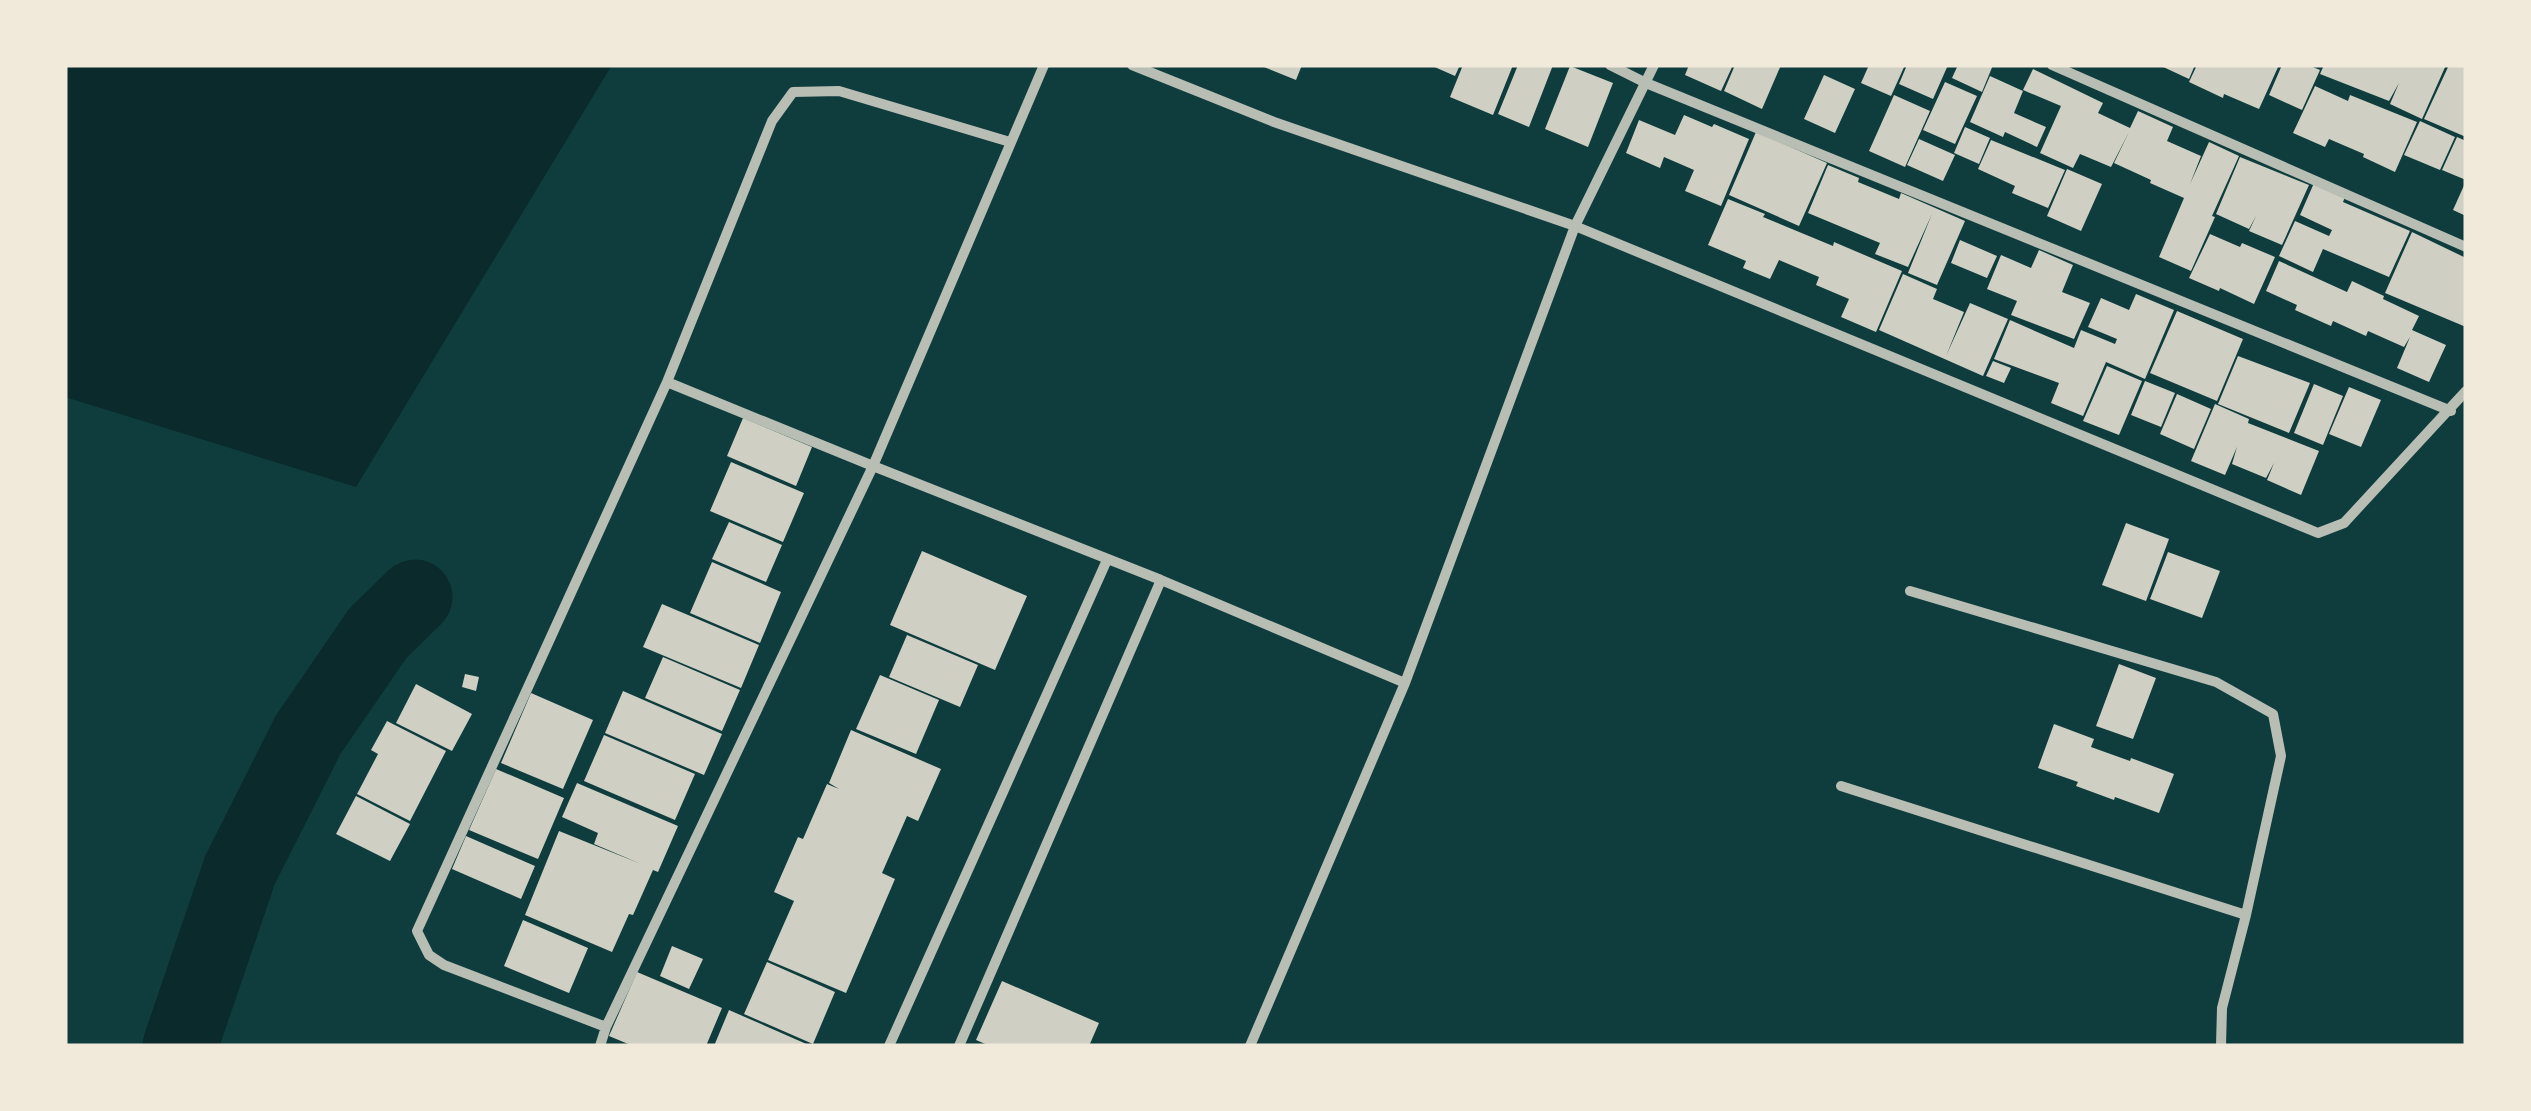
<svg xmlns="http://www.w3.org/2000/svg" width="2531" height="1111" font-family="'DejaVu Sans',sans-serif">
	<rect width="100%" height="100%" fill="#0f3d3e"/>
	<!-- water -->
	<path fill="#0a2a2b" d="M65 65H612L356 487 65 397Z"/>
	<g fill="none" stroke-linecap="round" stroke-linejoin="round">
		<!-- river -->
		<path stroke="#0a2a2b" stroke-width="75" d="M180 1046 240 870 308 735 378 633 415 597"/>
	</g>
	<!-- building -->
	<path fill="#cfcfc3" d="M1259 65H1302L1296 80Z
		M1430 65H1460L1455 76Z
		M1463 65H1513L1493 115 1450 97Z
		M1518 65H1553L1529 127 1498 114Z
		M1689 65H1733L1721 91 1685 75Z
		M1735 65H1781L1762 109 1724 91Z
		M1869 65H1905L1891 96 1861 83Z
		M1907 65H1948L1933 99 1899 84Z
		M1958 65H1993L1982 92 1952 78Z
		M2159 65H2195L2189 79Z
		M2197 65H2279L2259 109 2224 94 2223 98 2189 82Z
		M2282 65H2308L2320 70 2302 110 2269 95Z
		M2324 65H2446L2422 119 2390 104 2399 83 2389 101 2320 74Z
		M2449 65H2466V137L2424 119Z
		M1570 66 1613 83 1588 147 1545 129Z
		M2033 69 2103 103 2098 113 2130 128 2138 111 2173 127 2167 141 2201 156 2190 184 2209 142 2239 156 2212 216 2215 217 2191 271 2159 257 2184 198 2150 183 2151 180 2114 163 2129 132 2111 167 2080 154 2073 168 2040 153 2061 106 2023 90Z
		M1824 75 1855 89 1835 133 1804 119Z
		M1990 76 2023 91 2014 113 2046 127 2037 147 2005 132 2003 137 1970 122Z
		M1945 82 1977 96 1955 144 1923 130Z
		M2315 86 2348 101 2350 95 2417 122 2395 172 2363 157 2364 154 2329 139 2325 147 2293 133Z
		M1894 95 1930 111 1905 167 1869 151Z
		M1684 115 1712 127 1714 124 1749 139 1721 206 1685 191 1694 170 1664 157 1660 168 1626 153 1639 120 1675 135Z
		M2420 121 2455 137 2440 170 2404 155Z
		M1965 127 1990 138 1979 164 1954 153Z
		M1756 132 1827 163 1799 226 1729 195Z
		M2457 137 2466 141V180L2442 170Z
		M1919 139 1955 155 1943 181 1907 165Z
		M1991 140 2065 170 2048 208 2012 193 2015 186 1978 169Z
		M2240 157 2309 185 2282 245 2249 231 2256 216 2249 229 2216 214Z
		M1828 165 1859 178 1858 182 1899 199 1901 193 1965 221 1937 285 1908 273 1932 214 1908 267 1875 254 1880 243 1808 213Z
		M2067 169 2102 184 2081 231 2047 216Z
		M2466 181V216L2453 210Z
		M2314 183 2345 197 2343 202 2410 231 2389 277 2323 249 2313 272 2279 256 2295 221 2329 236 2332 230 2300 215Z
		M1728 199 1765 214 1763 217 1833 246 1834 242 1902 271 1876 332 1841 317 1849 299 1816 285 1819 277 1779 260 1770 279 1743 268 1746 261 1708 245Z
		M2412 232 2466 258V327L2385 293Z
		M2210 234 2240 247 2242 243 2275 257 2254 304 2220 288 2219 291 2189 278Z
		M1960 240 1997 256 1987 278 1951 263Z
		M2039 250 2073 265 2062 292 2090 303 2074 339 2011 315 2017 301 1987 289 2001 255 2031 268Z
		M2279 261 2347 292 2352 281 2384 296 2383 299 2419 316 2412 330 2446 345 2429 382 2397 368 2410 337 2404 347 2368 331 2366 336 2333 321 2331 326 2295 310 2297 305 2266 291Z
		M1903 274 1937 289 1933 299 1964 312 1946 356 1970 303 2008 319 1983 376 1879 330Z
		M2136 294 2174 310 2145 379 2106 362 2083 416 2051 403 2059 383 1994 359 2010 320 2074 348 2081 330 2115 344 2117 339 2088 327 2101 298 2129 310Z
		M2177 311 2243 339 2217 401 2150 373Z
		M2238 356 2310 383 2289 433 2218 404Z
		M1993 361 2011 368 2004 383 1986 376Z
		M2107 366 2142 381 2119 435 2083 421Z
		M2145 381 2175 393 2161 427 2131 415Z
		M2314 384 2343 396 2323 445 2294 433Z
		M2349 387 2381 400 2361 447 2329 434Z
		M2177 394 2211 409 2194 449 2160 434Z
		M2215 404 2249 419 2248 423 2319 451 2301 495 2267 480 2274 463 2266 478 2232 464 2237 447 2225 475 2191 461Z
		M743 418 812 447 796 486 727 456Z
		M731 462 804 493 783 542 710 511Z
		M729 522 782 545 766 582 712 559Z
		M2126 523 2169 539 2146 601 2102 585Z
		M922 551 1027 596 995 670 890 625Z
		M2168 552 2220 571 2202 618 2150 599Z
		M712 562 781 592 760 643 690 613Z
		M662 604 759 645 741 688 643 647Z
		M907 635 978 665 960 707 889 677Z
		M663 657 740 690 722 731 645 698Z
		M2119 664 2156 678 2133 739 2096 726Z
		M465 674 479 677 476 691 462 687Z
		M880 675 939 700 916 754 856 729Z
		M416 684 472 714 452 751 396 723Z
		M623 691 722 734 704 775 605 733Z
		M531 693 593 720 563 789 501 763Z
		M387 721 446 751 410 821 357 794 378 754 371 750Z
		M2054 724 2094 739 2091 747 2130 761 2131 758 2174 774 2159 813 2115 797 2114 800 2076 786 2078 782 2038 768Z
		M851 730 941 769 918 821 907 816 882 873 895 879 846 993 768 960 794 901 774 892 798 837 803 839 827 784 839 789 829 783Z
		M604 735 695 774 675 820 584 781Z
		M496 769 564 798 538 859 469 830Z
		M577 783 678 826 658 872 653 870 633 915 629 914 612 952 525 915 559 831 641 864 594 844 598 833 562 817Z
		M356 796 410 824 390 861 336 834Z
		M466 836 535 866 521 899 452 869Z
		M523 920 588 948 569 993 504 966Z
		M672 946 703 959 689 989 660 976Z
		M767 962 835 992 813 1044 744 1014Z
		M637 972 722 1008 706 1046H633L609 1036Z
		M1002 981 1099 1023 1089 1046H990L976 1040Z
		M729 1010 811 1046H714Z"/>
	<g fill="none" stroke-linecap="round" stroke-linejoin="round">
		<!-- minor -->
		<path stroke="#b8beb3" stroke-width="10" d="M1044 65 873 466 1161 580 1405 683
			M1132 65 1274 122 1575 226 2318 533 2344 523 2466 391
			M1610 65 1646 83 2451 411
			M2052 65 2466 247
			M667 382 772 121 793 92 839 91 1010 142
			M1910 591 2216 682 2273 714 2281 756 2246 915 2222 1008 2221 1046
			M1841 786 2246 915
			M600 1046 606 1027 873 466 667 382 417 931 429 955 444 965 606 1027
			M889 1046 1107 560
			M959 1046 1161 580
			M1250 1046 1405 683 1575 226 1654 65"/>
	</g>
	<!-- border -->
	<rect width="2531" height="1111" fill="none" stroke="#f1e9da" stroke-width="135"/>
</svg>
